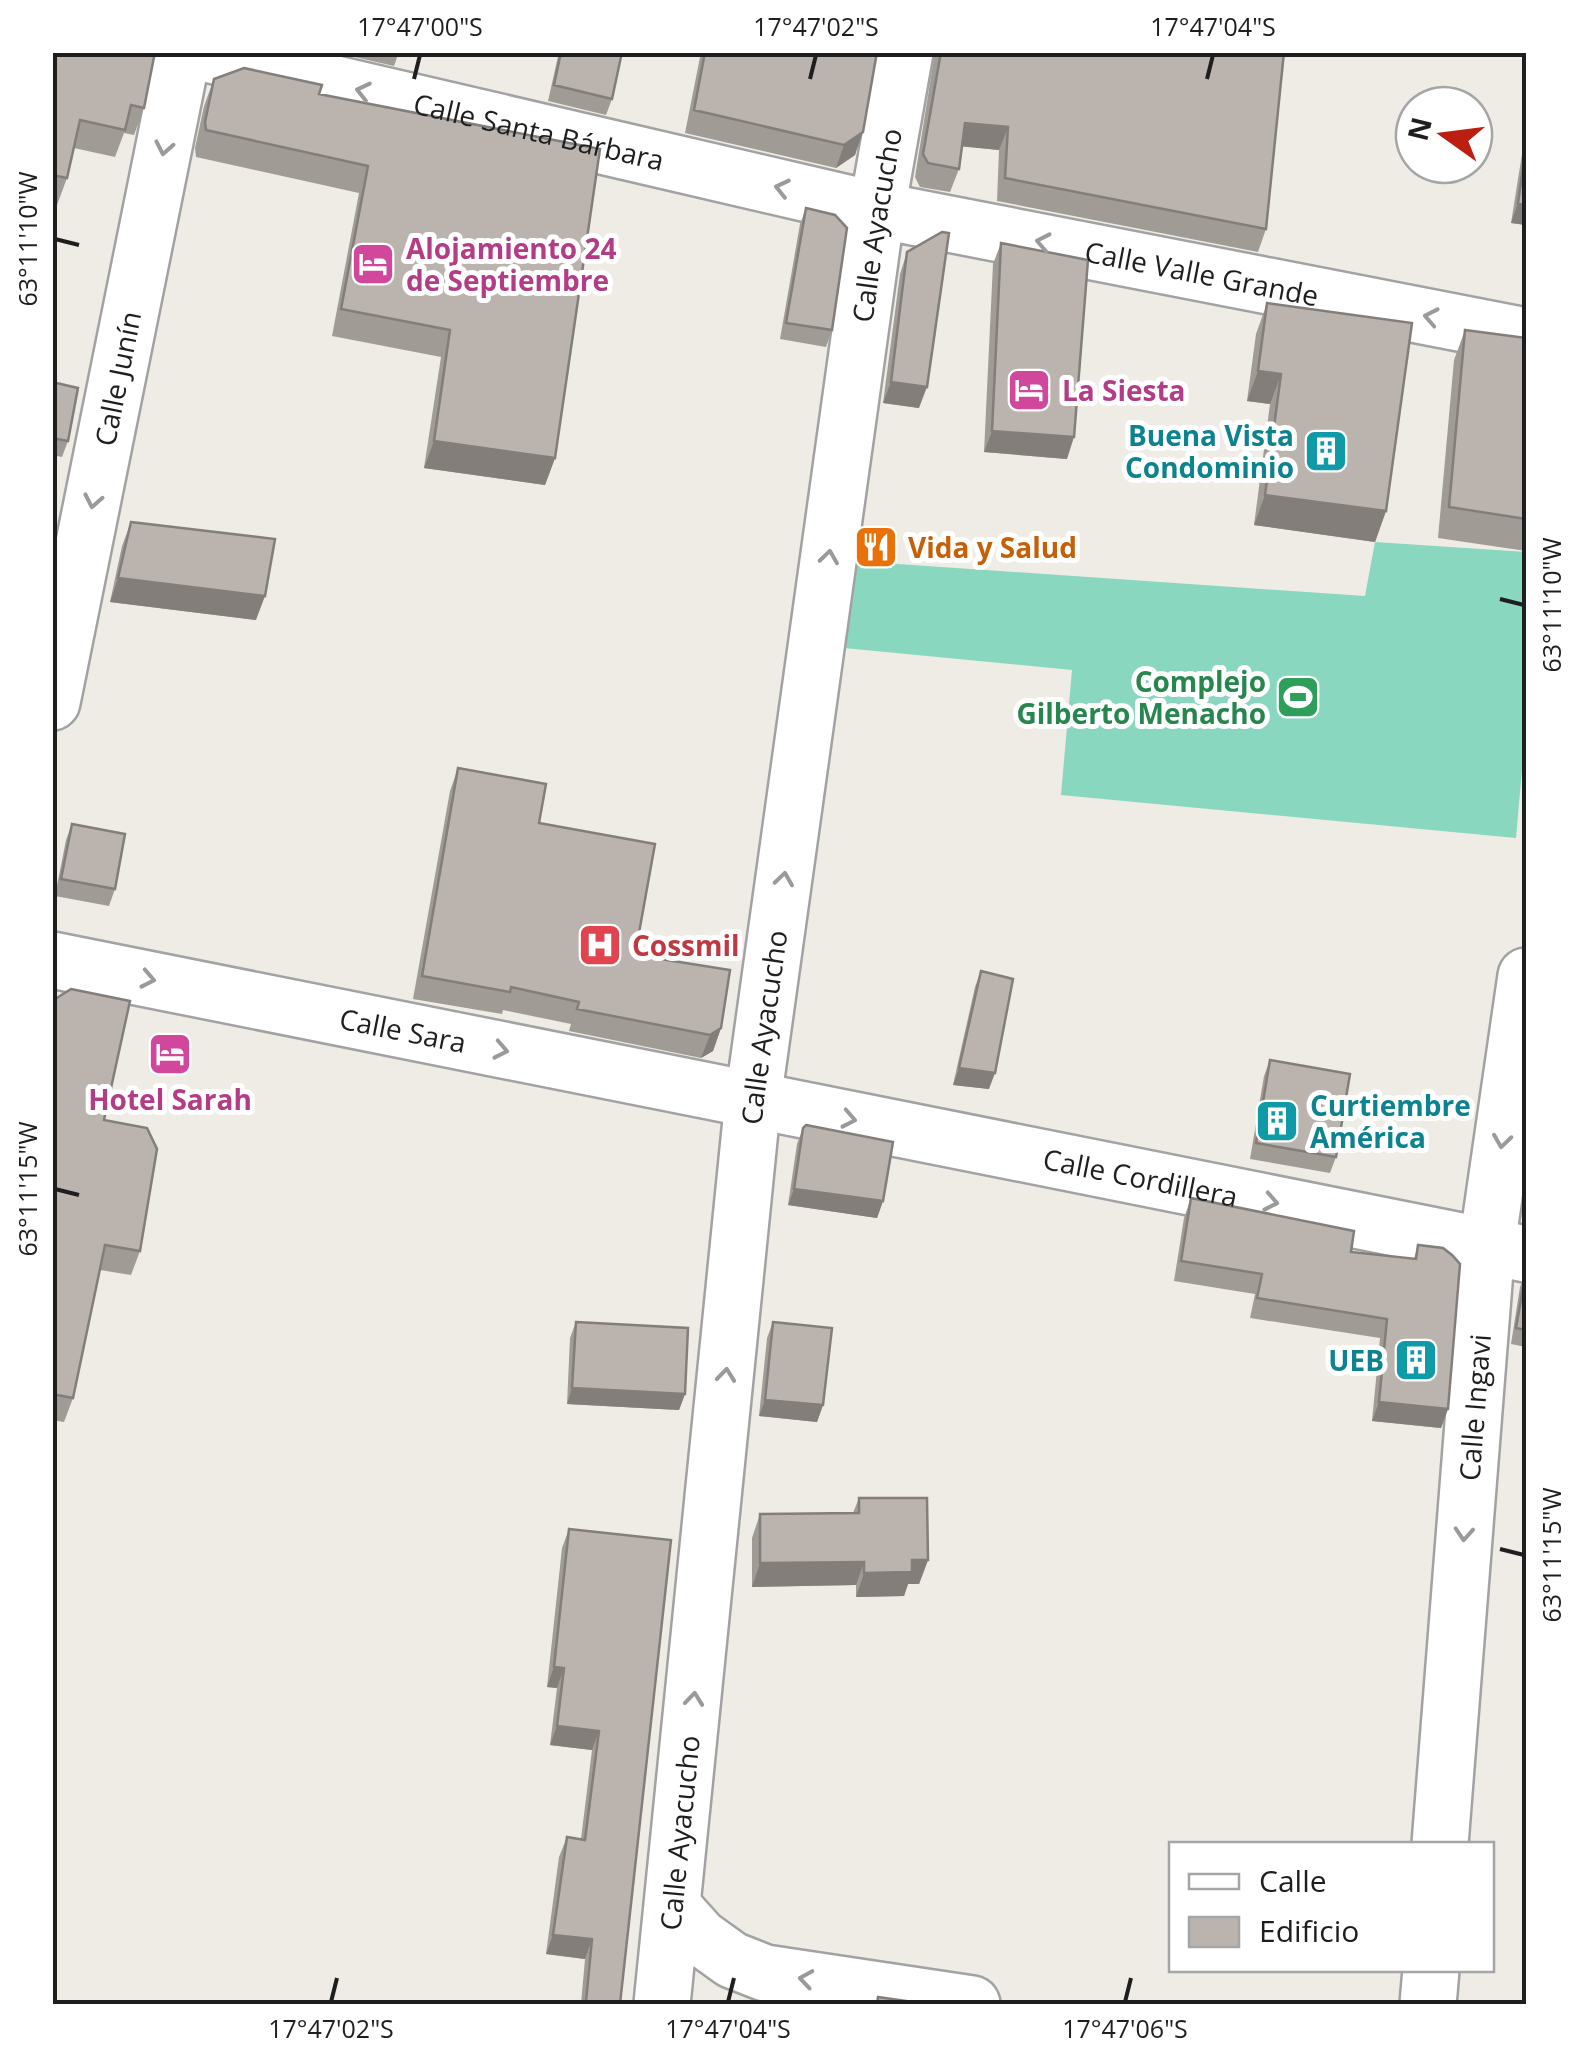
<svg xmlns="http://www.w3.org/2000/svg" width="1579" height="2057" font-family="'Open Sans',sans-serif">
	<rect width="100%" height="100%" fill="#eeece5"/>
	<!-- pitch -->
	<path fill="#89d7bf" d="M1375 542 1526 552V724L1516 838 1061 795 1072 670 844 648 854 561 1365 596Z"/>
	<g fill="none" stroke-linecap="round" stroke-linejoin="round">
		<!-- minor casing -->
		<g stroke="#a2a2a2" stroke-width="60">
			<g id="minor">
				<path id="s1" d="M198 52 877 210 1526 336"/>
				<path id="s2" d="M52 702 183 52"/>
				<path id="s3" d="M52 960 1526 1254"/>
				<path id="s4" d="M1440 1844 1487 1245 1526 976"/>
				<path d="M673 1907 700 1937 732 1960 765 1973 972 2004"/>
				<path id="s5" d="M662 2004 753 1100 877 210 905 52"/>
				<path d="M1428 2004 1431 1970"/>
			</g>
		</g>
		<!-- minor -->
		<use href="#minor" stroke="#fff" stroke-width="55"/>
	</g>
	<!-- wall -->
	<path fill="#a19b96" d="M52 52 144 108 134 135 124 133 115 157 74 148 67 178 57 205 52 204Z
		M356 52H399L394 66 355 57Z
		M559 52H622L612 99 606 115 548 101Z
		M701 52H877L855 155 836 168 685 133Z
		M935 52H1284L1266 229 1258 252 997 201 999 150 962 146 959 169 950 192 920 187 915 177Z
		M214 79 319 94 600 149 555 458 545 485 424 468 441 357 332 336 359 193 196 157 195 148 204 106Z
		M1526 129V225L1511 223Z
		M806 208 832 330 826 347 780 339 800 224Z
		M1001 243 1067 459 984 452 993 264Z
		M907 252 919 408 883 403 900 274Z
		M1267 303 1386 511 1375 542 1254 525 1270 404 1247 401 1256 334Z
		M1465 330 1526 338V551L1438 538 1454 360Z
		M52 382 68 441 62 457 52 455Z
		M131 522 256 620 110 602 122 546Z
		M458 768 539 823 635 955 721 1028 713 1051 701 1058 569 1031 571 1024 503 1010 502 1014 413 999 450 791Z
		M72 824 115 889 109 906 55 896 66 840Z
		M981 971 989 1089 953 1085 975 987Z
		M52 1001 104 1120 140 1251 131 1275 100 1270 73 1398 64 1422 52 1420Z
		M1270 1060 1336 1157 1330 1173 1250 1159 1264 1076Z
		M803 1128 883 1201 877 1218 788 1205 797 1144Z
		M1191 1198 1351 1252 1414 1259 1418 1245 1448 1409 1441 1428 1372 1421 1380 1338 1250 1318 1255 1294 1174 1281 1184 1218Z
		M1526 1271V1347L1511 1344 1520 1287Z
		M576 1322 685 1394 679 1410 567 1404 570 1338Z
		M773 1322 823 1405 817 1422 759 1416 767 1338Z
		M859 1498 928 1560 919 1584H908L904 1596 856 1597V1585L752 1587V1538L760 1514 853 1513Z
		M569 1529 671 1540 620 2004H581L585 1959 546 1954 559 1857 567 1837 581 1839 592 1750 550 1745 557 1688 547 1687 562 1548Z"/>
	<!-- shaded-wall -->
	<path fill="#837e7a" d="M965 123 1008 127 999 150 957 146Z
		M863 132 855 155 836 168 844 145Z
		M1518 203 1526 205V225L1511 223Z
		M1258 371 1281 374 1270 404 1247 401Z
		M891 382 927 387 919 408 883 403Z
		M992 431 1074 437 1067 459 984 452Z
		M434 441 555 458 545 485 424 468Z
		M1265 495 1386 511 1375 542 1254 525Z
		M118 578 265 596 256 620 110 602Z
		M721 1028 713 1051 701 1058 710 1035Z
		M959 1068 995 1073 989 1089 953 1085Z
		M794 1189 883 1201 877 1218 788 1205Z
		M572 1388 685 1394 679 1410 567 1404Z
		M765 1400 823 1405 817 1422 759 1416Z
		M1379 1402 1448 1409 1441 1428 1372 1421Z
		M912 1560H928L919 1584H908L904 1596 856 1597 864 1573Z
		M864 1562 856 1585 752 1587 760 1563Z
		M554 1667 564 1668 557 1688 547 1687Z
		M557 1726 599 1731 592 1750 550 1745Z
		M553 1935 592 1939 585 1959 546 1954Z"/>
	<!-- building -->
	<path fill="#bbb4ae" stroke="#837e7a" stroke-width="2.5" d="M52 52H155L144 108 131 105 125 130 80 120 67 178 52 175Z
		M561 52H622L612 99 554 85Z
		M705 52H877L863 132 844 145 694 110Z
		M941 52H1284L1266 229 1005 178 1008 127 965 123 959 169 928 163 923 154Z
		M244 68 322 85 319 94 600 149 555 458 434 441 450 330 341 309 368 166 206 130 205 122 214 79Z
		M1526 148V205L1518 203Z
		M806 208 835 215 847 228 832 330 786 323Z
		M942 232 949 233 927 387 891 382 907 252Z
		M1001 243 1088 260 1074 437 992 431Z
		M1267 303 1412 323 1386 511 1265 495 1281 374 1258 371Z
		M1465 330 1526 338V519L1449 507Z
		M52 382 78 388 68 441 52 438Z
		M131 522 275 539 265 596 118 578Z
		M458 768 546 784 539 823 655 844 635 955 730 970 721 1028 710 1035 577 1009 579 1002 511 987 510 992 422 976Z
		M72 824 125 834 115 889 61 879Z
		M981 971 1013 979 995 1073 959 1068Z
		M71 989 130 1001 104 1120 147 1128 157 1149 140 1251 105 1245 73 1398 52 1394V1001Z
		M1270 1060 1350 1074 1336 1157 1256 1143Z
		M806 1125 893 1142 883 1201 794 1189 803 1128Z
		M1191 1198 1354 1231 1351 1252 1416 1259 1418 1245 1443 1248 1452 1255 1460 1264 1448 1409 1379 1402 1387 1319 1257 1298 1262 1274 1181 1261Z
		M1526 1271V1330L1516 1328Z
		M576 1322 688 1328 685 1394 572 1388Z
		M773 1322 832 1328 823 1405 765 1400Z
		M859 1498H927L928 1560H912V1572L864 1573V1562L760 1563V1514L859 1513Z
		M569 1529 671 1540 620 2004 586 2002 592 1939 553 1935 567 1837 585 1840 599 1731 557 1726 564 1668 554 1667Z
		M878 1997 927 2004H877Z"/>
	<!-- one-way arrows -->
	<defs><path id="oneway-chevron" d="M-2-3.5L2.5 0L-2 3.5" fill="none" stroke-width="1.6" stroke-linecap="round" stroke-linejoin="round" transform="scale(2.5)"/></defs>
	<g stroke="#9a9a9a">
		<use href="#oneway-chevron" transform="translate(363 91) rotate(-167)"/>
		<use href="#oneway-chevron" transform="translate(164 148) rotate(101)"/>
		<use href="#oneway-chevron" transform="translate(782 188) rotate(-167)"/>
		<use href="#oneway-chevron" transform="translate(1043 242) rotate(-169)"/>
		<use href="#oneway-chevron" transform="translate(1431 317) rotate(-169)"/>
		<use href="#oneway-chevron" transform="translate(93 501) rotate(101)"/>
		<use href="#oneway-chevron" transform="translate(829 557) rotate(-82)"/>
		<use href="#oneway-chevron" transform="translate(784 879) rotate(-82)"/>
		<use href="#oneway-chevron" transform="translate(148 979) rotate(11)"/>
		<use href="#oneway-chevron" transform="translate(501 1050) rotate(11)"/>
		<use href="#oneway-chevron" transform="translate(849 1119) rotate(11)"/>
		<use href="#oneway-chevron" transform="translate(1502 1141) rotate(98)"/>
		<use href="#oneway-chevron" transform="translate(1271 1202) rotate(11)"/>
		<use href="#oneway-chevron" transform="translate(726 1375) rotate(-84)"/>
		<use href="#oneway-chevron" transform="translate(1464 1534) rotate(94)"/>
		<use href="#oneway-chevron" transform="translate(694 1699) rotate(-84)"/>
		<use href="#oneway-chevron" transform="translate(806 1979) rotate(-171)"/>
	</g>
	<!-- ticks -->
	<path fill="none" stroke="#1e1e1e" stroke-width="4" d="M414 79 420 55M810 79 816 55M1207 79 1213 55M55 239 79 245M1500 599 1524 605M55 1189 79 1195M1500 1549 1524 1555M331 2002 337 1978M728 2002 734 1978M1125 2002 1131 1978"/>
	<!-- icons -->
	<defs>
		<g id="hotel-square" transform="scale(2.25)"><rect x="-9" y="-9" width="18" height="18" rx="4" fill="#d1479c" stroke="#fff"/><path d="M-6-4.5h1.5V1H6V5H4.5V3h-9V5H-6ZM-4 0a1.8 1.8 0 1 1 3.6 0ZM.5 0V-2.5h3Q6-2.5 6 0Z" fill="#fff"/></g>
		<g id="building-square" transform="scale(2.25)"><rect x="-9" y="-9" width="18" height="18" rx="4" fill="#0f9aa8" stroke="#fff"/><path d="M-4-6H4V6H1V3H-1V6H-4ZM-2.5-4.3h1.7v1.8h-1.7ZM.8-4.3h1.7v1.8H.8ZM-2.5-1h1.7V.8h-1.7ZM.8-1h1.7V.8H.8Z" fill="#fff"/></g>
		<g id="restaurant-square" transform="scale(2.25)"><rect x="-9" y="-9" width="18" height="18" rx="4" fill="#e8710a" stroke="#fff"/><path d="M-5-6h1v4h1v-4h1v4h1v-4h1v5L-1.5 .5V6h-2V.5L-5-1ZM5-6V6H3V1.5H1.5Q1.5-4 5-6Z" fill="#fff"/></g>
		<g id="stadium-square" transform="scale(2.25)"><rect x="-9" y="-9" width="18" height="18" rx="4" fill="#2e9e5b" stroke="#fff"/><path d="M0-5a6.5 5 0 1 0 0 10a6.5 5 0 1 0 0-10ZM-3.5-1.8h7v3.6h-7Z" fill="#fff"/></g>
		<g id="hospital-square" transform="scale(2.25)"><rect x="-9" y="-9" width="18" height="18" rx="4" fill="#e0444e" stroke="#fff"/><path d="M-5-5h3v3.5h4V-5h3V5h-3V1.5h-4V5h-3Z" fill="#fff"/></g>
	</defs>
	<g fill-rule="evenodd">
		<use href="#hotel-square" x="373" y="264"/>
		<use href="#hotel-square" x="1029" y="390"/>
		<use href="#building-square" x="1326" y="451"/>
		<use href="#restaurant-square" x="876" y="547"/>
		<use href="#stadium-square" x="1298" y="697"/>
		<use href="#hospital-square" x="600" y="945"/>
		<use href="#hotel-square" x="170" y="1054"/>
		<use href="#building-square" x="1277" y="1121"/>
		<use href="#building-square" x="1416" y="1360"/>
	</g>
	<g text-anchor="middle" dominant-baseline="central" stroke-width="10" stroke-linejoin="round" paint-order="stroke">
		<!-- street labels -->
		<g font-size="28" fill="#1e1e1e" stroke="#fff">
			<text stroke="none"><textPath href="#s1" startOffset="350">Calle Santa Bárbara</textPath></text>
			<text stroke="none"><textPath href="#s5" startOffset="1792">Calle Ayacucho</textPath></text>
			<text stroke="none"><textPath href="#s1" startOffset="1028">Calle Valle Grande</textPath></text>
			<text stroke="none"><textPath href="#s2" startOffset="330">Calle Junín</textPath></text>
			<text stroke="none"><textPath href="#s5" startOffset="982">Calle Ayacucho</textPath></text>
			<text stroke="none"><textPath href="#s3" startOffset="358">Calle Sara</textPath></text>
			<text stroke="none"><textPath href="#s3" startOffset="1110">Calle Cordillera</textPath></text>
			<text stroke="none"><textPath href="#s4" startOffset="438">Calle Ingavi</textPath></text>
			<text stroke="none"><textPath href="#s5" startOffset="172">Calle Ayacucho</textPath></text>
		</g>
		<!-- hotel labels -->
		<g font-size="28" font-weight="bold" fill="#b23c85" stroke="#fff" text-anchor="start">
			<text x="406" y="248">Alojamiento 24<tspan x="406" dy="32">de Septiembre</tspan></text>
			<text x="1062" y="390">La Siesta</text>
			<text x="170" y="1099" text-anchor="middle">Hotel Sarah</text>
		</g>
		<!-- culture labels -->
		<g font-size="28" font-weight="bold" fill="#0d838f" stroke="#fff" text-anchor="end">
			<text x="1294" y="435">Buena Vista<tspan x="1294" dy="32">Condominio</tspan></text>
			<text x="1310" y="1105" text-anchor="start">Curtiembre<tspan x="1310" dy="32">América</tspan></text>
			<text x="1384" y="1360">UEB</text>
		</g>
		<!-- food labels -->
		<g font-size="28" font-weight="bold" fill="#c56008" stroke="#fff" text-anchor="start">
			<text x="908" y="547">Vida y Salud</text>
		</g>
		<!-- leisure labels -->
		<g font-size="28" font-weight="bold" fill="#27864d" stroke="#fff" text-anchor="end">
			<text x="1266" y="681">Complejo<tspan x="1266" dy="32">Gilberto Menacho</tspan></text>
		</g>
		<!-- health labels -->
		<g font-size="28" font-weight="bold" fill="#be3a42" stroke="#fff" text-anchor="start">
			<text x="632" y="945">Cossmil</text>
		</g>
	</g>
	<!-- border -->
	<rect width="1579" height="2057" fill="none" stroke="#ffffff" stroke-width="110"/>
	<!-- legend -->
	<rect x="1169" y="1842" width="325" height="130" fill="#ffffff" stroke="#a5a5a5" stroke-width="2.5"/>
	<rect x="1189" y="1874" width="50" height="15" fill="#ffffff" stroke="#a5a5a5" stroke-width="2.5"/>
	<text x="1259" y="1892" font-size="30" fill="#1e1e1e">Calle</text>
	<rect x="1189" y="1917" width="50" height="30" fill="#bbb4ae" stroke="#a5a5a5" stroke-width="2.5"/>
	<text x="1259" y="1942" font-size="30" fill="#1e1e1e">Edificio</text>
	<!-- north arrow -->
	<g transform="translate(1444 135) rotate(284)"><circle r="48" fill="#ffffff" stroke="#a5a5a5" stroke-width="2.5"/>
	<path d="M0-8L18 38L0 25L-18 38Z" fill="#bc1e10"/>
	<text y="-15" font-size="28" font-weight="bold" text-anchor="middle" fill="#1e1e1e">N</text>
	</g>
	<rect x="55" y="55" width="1469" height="1947" fill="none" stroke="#1e1e1e" stroke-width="4"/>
	<g font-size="25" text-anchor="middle" fill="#1e1e1e">
		<text x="420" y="36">17°47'00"S</text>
		<text x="816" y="36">17°47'02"S</text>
		<text x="1213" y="36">17°47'04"S</text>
		<text transform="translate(28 239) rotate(-90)" y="9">63°11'10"W</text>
		<text transform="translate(1552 605) rotate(-90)" y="9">63°11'10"W</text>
		<text transform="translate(28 1189) rotate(-90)" y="9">63°11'15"W</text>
		<text transform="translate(1552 1555) rotate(-90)" y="9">63°11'15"W</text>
		<text x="331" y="2038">17°47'02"S</text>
		<text x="728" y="2038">17°47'04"S</text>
		<text x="1125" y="2038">17°47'06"S</text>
	</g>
</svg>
